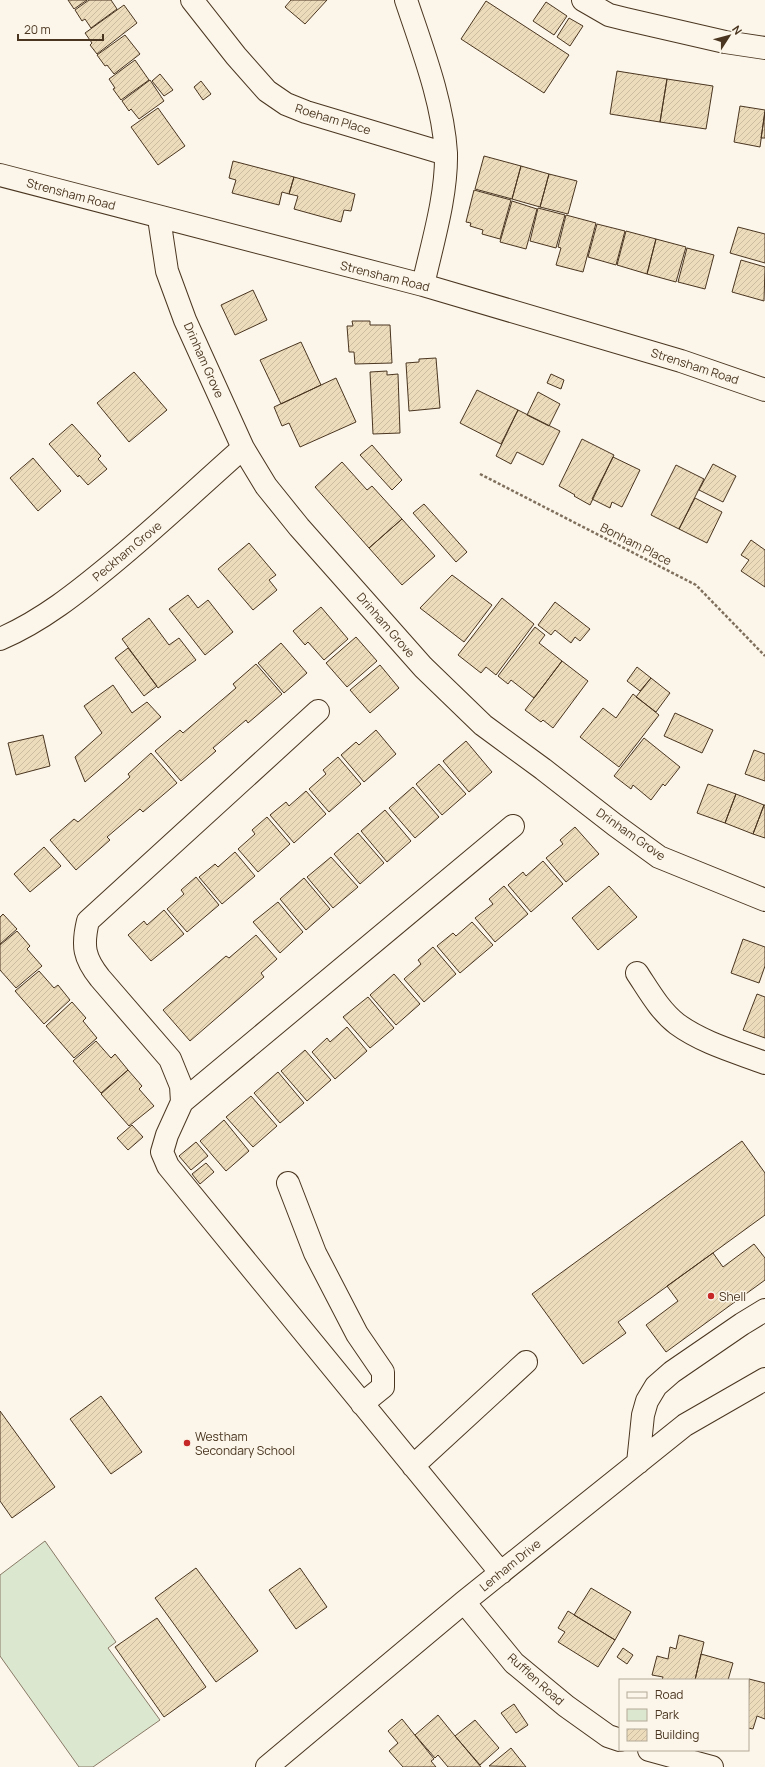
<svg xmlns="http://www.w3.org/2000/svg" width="765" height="1767" font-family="Manrope,sans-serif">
	<defs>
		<pattern id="building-hatch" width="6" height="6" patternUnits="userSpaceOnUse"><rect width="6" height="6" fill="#ecdcbc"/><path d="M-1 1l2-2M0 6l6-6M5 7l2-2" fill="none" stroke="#ccbda1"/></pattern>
	</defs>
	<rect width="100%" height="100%" fill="#fbf6e9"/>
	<!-- green -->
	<path fill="#dce7d0" stroke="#887966" d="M45 1541 116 1642 108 1648 160 1720 93 1767H79L0 1656V1575Z"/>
	<!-- building -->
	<path fill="url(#building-hatch)" stroke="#4a3520" d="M68 0H87L74 9Z
		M89 0H111L117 9 91 28 85 19 82 21 75 10Z
		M291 0H327L305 24 285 7Z
		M486 1 569 55 544 93 461 39Z
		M546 2 567 16 554 35 533 21Z
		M124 5 137 23 97 54 90 45 92 43 85 33Z
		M569 18 583 26 570 46 557 37Z
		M125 35 140 54 114 74 107 65 105 66 97 55Z
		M135 60 149 80 121 100 113 89 115 88 109 79Z
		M617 71 667 79 660 122 610 114Z
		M160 74 173 90 164 96 152 81Z
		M667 79 713 86 706 129 660 122Z
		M150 80 164 101 139 119 131 109 129 111 122 101Z
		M201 81 211 94 203 100 194 87Z
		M740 106 765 110 760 147 734 142Z
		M158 108 185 146 158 165 131 127Z
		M765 112V138H761Z
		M484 156 521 166 512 199 475 189Z
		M233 161 294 177 289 194 282 192 279 205 232 193 236 180 229 178Z
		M521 166 549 174 540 207 512 199Z
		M549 174 577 181 568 214 540 207Z
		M294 177 355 194 351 211 344 210 341 222 294 209 298 196 289 194Z
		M474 190 511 200 500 239 482 234 483 230 470 226 471 223 466 222Z
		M512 201 537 209 526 249 500 242Z
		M538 208 565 215 556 248 530 241Z
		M566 215 596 223 583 272 556 265 561 248 558 247Z
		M597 224 625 231 616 265 588 257Z
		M738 227 765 234V263L730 253Z
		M626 231 656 239 647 274 617 265Z
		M656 239 686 247 676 282 647 274Z
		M687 248 714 255 705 289 678 282Z
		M741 260 765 267 764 301 732 292Z
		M253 290 267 320 235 335 221 305Z
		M352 321H370V325H390L392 363 355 364 354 352H349L347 326H353Z
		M301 342 321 385 281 404 260 360Z
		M436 358 440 408 409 411 406 363 419 362V359Z
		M387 371V375L398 374 400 433 373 434 370 372Z
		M134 372 167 410 129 442 97 403Z
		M551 374 564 380 561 389 547 383Z
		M336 378 356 422 300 447 289 423 282 426 274 407Z
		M477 390 518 410 501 444 460 423Z
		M538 392 560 404 549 426 527 415Z
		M518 410 560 431 543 465 517 452 511 464 496 456Z
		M72 424 101 456 98 459 107 469 88 485 79 475 78 477 49 444Z
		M582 439 614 455 590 505 574 496 575 495 559 486Z
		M372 445 402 480 392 490 360 455Z
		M613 457 640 470 622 507 612 502 610 508 592 499Z
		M33 458 61 491 38 511 10 478Z
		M342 462 367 490 372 486 402 519 369 548 315 487Z
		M713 464 736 476 723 502 699 490Z
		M676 465 704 479 679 529 651 515Z
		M695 498 722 512 707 543 679 529Z
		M424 504 467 552 456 562 413 513Z
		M402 519 435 556 402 585 369 548Z
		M751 540 765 550V587L741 571 749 560 741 555Z
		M249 543 276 575 269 580 277 590 253 610 218 569Z
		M452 575 492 605 464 642 420 608Z
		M188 595 198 608 208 600 233 632 205 655 169 609Z
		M502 598 534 624 496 675 486 667 481 673 458 655Z
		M555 602 590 629 580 641 575 637 571 643 555 630 551 635 538 625Z
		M321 607 348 639 324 660 308 642 305 645 293 631Z
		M149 618 169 645 179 638 196 660 158 688 122 639Z
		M535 627 545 635 539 643 562 661 534 698 511 680 508 684 498 676Z
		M356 637 377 661 347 687 326 663Z
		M281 643 307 673 284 693 258 663Z
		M128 648 157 686 144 696 115 658Z
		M562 661 588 681 553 728 543 720 541 722 525 710Z
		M256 664 282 694 248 723 246 720 213 748 216 751 181 781 155 751 180 730 183 733 236 688 233 684Z
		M380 665 399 688 370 713 350 690Z
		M637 667 651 678 640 691 627 681Z
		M651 678 670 693 656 712 636 697Z
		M113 685 132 713 147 702 161 717 85 782 75 757 102 733 84 706Z
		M633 694 659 715 619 767 580 737 603 708 616 718Z
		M675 713 713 730 702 753 664 736Z
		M376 730 396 754 364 782 341 755 356 742 359 745Z
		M43 735 50 766 16 775 8 743Z
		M644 738 680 767 665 786 663 784 651 800 633 785 631 789 614 776Z
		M466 741 492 772 469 792 443 761Z
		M754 750 765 754V781L745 774Z
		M151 753 177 783 143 812 140 809 107 837 110 840 76 870 50 840 74 819 78 822 130 777 128 774Z
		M338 757 361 784 329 812 309 789 326 774 323 770Z
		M439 764 466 794 442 815 416 784Z
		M708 784 736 794 725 823 697 813Z
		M413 787 439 817 415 838 389 808Z
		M306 791 326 814 294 843 270 815 286 802 289 806Z
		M736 794 764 805 753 834 725 823Z
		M764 805H765V838L753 834Z
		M385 810 411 841 387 862 361 831Z
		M267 817 290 844 258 872 238 849 255 834 252 830Z
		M575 827 599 854 566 882 546 858 563 844 560 840Z
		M358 833 384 863 360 884 334 854Z
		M44 847 61 866 30 892 14 874Z
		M235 852 255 876 222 904 199 877 215 864 218 867Z
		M331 857 358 887 333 908 307 877Z
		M543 861 563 884 531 912 508 885 523 872 526 876Z
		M196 877 219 905 187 932 167 909 184 894 181 890Z
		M304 878 330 909 306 930 280 899Z
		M504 886 528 914 495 942 475 918 493 904 489 899Z
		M609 886 637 917 598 950 572 918Z
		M278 902 303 932 280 953 253 922Z
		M164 910 184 934 151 961 128 935 144 921 147 925Z
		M3 914 17 929 0 944V917Z
		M472 922 493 945 460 973 437 946 453 933 456 936Z
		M17 931 30 946 27 949 42 966 16 988 0 970V945Z
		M256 935 277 959 261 973 264 977 190 1041 163 1010 226 956 229 958Z
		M743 939 765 947V966L759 983 731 973Z
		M433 947 456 974 424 1002 404 979 421 964 418 960Z
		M39 971 54 988 58 985 70 1000 44 1024 15 991Z
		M394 974 420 1004 396 1025 370 995Z
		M757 994 765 997V1038L743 1030Z
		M368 997 394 1028 370 1048 343 1017Z
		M72 1002 86 1018 83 1021 97 1038 74 1058 46 1026Z
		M347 1027 367 1051 335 1079 312 1052 327 1038 330 1042Z
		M96 1041 111 1058 115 1054 128 1070 101 1093 73 1061Z
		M305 1050 331 1080 307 1101 281 1071Z
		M128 1070 142 1086 139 1089 154 1106 129 1126 101 1094Z
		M278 1072 304 1103 280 1123 254 1093Z
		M251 1096 277 1126 253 1147 226 1117Z
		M224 1120 249 1151 226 1171 200 1141Z
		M132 1125 143 1137 128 1150 117 1138Z
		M742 1141 765 1173V1215L618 1322 626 1333 583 1364 532 1294Z
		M196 1142 208 1156 191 1170 179 1156Z
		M206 1163 214 1172 200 1184 192 1174Z
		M754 1244 765 1258V1280L666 1352 646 1325 678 1301 667 1286 713 1253 723 1267Z
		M101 1396 142 1452 111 1474 70 1419Z
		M0 1411 55 1487 12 1518 0 1501Z
		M196 1568 258 1651 216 1682 155 1598Z
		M300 1568 327 1607 296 1629 269 1590Z
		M591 1588 631 1612 615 1640 574 1615Z
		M568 1611 615 1640 598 1667 558 1642 565 1632 558 1628Z
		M157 1618 206 1687 164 1717 115 1647Z
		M679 1635 704 1642 695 1680H662L663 1677 652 1675 657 1656 668 1659 670 1647 676 1649Z
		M623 1648 633 1655 627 1664 617 1657Z
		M701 1654 733 1663 728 1680H695Z
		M749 1679 765 1683V1719L757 1716 753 1729 748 1728Z
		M514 1704 528 1725 516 1733 501 1713Z
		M438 1715 455 1736 481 1767H448L438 1755 435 1758 415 1735Z
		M402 1719 434 1759 431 1761 436 1767H403L389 1751 398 1743 388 1731Z
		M475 1720 499 1748 480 1765 455 1736Z
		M511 1748 526 1767 489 1766Z"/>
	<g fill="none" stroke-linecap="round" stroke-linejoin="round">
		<!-- minor casing -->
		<g stroke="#4a3520" stroke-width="24">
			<path id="minor" d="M192 0 236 56 267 91 286 104 306 112 446 154
				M406 0C422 48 443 102 446 153 447 196 432 244 423 285
				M583 0 609 15 625 19 725 42 765 48
				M0 175 423 285 681 361 765 390
				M159 218 167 271 185 320 243 448 266 486 299 527 423 667 483 725 543 769 615 825 659 857 765 900
				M0 639C42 621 78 592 113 563 158 526 200 486 243 448
				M318 711 88 921C82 946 84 958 100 978L170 1059 181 1086 182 1102 167 1135 162 1152 168 1166 501 1573
				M637 973C649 991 660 1011 677 1024 703 1043 736 1052 765 1063
				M182 1102 513 826
				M288 1183 315 1253 357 1334 383 1372V1387L362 1404
				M638 1463 643 1415 647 1401 656 1386 672 1372 742 1324 765 1310
				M413 1466 526 1362
				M464 1602 514 1663 566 1706 608 1736 620 1740
				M649 1750 712 1767
				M267 1767 464 1602 685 1425 765 1379"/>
		</g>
		<!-- path -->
		<path stroke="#7f6f5c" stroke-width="2.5" stroke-dasharray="3 2" stroke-linecap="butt" d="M480 474 696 585 765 656"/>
		<!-- minor -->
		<use href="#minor" stroke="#fbf6e9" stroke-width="22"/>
	</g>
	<!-- markers -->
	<g fill="#c62828" stroke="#fbf6e9" stroke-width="1.5">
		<circle cx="711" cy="1296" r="4"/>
		<circle cx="187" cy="1443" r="4"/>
	</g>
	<g text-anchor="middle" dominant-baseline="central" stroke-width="3" stroke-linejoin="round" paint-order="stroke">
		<!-- street labels -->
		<g font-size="12" fill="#4a3520" stroke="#fbf6e9">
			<text transform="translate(333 119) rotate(17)">Roeham Place</text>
			<text transform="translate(71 194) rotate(15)">Strensham Road</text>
			<text transform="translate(385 276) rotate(14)">Strensham Road</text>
			<text transform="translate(204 360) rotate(66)">Drinham Grove</text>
			<text transform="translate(695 366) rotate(18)">Strensham Road</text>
			<text transform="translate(636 544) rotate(27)">Bonham Place</text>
			<text transform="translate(127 551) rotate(-40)">Peckham Grove</text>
			<text transform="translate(386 625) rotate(49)">Drinham Grove</text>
			<text transform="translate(631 834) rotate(35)">Drinham Grove</text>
			<text transform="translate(510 1565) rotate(-39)">Lenham Drive</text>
			<text transform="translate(536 1679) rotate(42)">Rufflen Road</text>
		</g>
		<!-- poi labels -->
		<g font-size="12" fill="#4a3520" stroke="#fbf6e9" text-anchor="start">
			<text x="719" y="1296">Shell</text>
			<text x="195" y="1436">Westham<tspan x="195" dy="14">Secondary School</tspan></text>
		</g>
	</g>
	<!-- legend -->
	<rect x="619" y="1679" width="130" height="72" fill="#fbf6e9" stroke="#b4a999"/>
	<rect x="627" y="1692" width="20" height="6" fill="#fbf6e9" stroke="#b4a999"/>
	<text x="655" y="1699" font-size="12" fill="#4a3520">Road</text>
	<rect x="627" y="1709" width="20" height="12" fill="#dce7d0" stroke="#b4a999"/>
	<text x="655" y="1719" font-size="12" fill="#4a3520">Park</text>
	<rect x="627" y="1729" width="20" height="12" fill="url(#building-hatch)" stroke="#b4a999"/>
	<text x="655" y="1739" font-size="12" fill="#4a3520">Building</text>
	<!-- north arrow -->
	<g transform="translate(729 36) rotate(54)" stroke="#fbf6e9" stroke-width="3" paint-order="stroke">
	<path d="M0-3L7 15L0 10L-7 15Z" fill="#4a3520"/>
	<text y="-6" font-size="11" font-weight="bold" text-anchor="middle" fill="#4a3520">N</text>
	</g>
	<!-- scale -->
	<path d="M18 34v6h85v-6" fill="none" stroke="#4a3520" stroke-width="2"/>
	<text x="24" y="34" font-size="12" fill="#4a3520" stroke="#fbf6e9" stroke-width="3" paint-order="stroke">20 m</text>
</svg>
